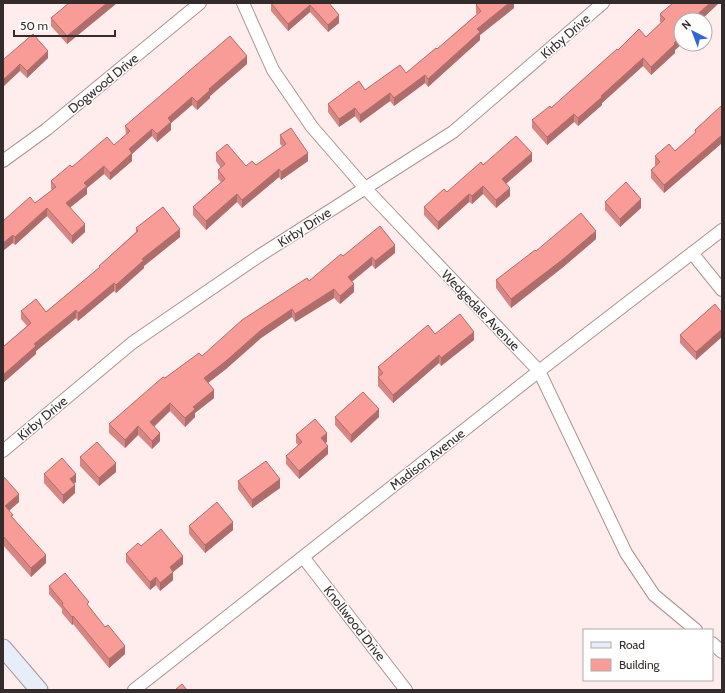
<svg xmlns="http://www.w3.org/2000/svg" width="725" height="693" font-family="Cabin,sans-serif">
	<rect width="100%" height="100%" fill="#feedec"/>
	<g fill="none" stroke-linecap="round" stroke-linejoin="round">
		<!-- minor casing -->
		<g stroke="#a89594" stroke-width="14">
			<path id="minor" d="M243 3 273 70 312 127 365 188 539 371 626 553 654 595 696 630
				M3 161 47 129 200 3
				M692 253 722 290
				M3 451 132 343 259 256 453 132 603 3
				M303 557 406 690
				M712 643 722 652
				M134 690 539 371 722 230"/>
		</g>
		<!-- secondary casing -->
		<g stroke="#a89594" stroke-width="19">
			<path id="secondary" d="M3 648 39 690"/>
		</g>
		<!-- minor -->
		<use href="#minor" stroke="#fff" stroke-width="12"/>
		<!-- secondary -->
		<use href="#secondary" stroke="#e7eefa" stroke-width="17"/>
	</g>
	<!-- wall -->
	<path fill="#d68683" d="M69 3H117L67 44 51 26V18Z
		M271 3H329L339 23 328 32 310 12 288 31 271 11Z
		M514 3V8L480 35V40L428 87 425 83 394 106 390 101 360 123 355 116 339 127 328 112V104L365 90 406 73 437 49 477 14 476 13V5Z
		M673 3H719L703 18V20L675 50V53L651 75 643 66 602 103V105L578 126 574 122 547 145 532 128V120L551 108 618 50 646 37 661 23 660 22V14Z
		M48 58 27 78 20 71 4 59Z
		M247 64 210 96V98L197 110 192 105 171 123V130L157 142 152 136 132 154V161L110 180 104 174 87 188V194L70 207 85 232 72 244 47 216 15 245 13 243 3 221 35 203 52 190 51 189V181L72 167 114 145 126 135 125 126Z
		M722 107V143L664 193 651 178V170L656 166 655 165V156L675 151 695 133V130Z
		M280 135 308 161 281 180 279 177 242 208 237 202 206 230 193 215V207L221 182 218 179V170L221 168 216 161V153L246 166 256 165 283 147 280 144Z
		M532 161 506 184 510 196 496 208 483 194 472 204 469 202 438 230 424 215V207L447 192 483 165Z
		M605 202 641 208 620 227 605 210Z
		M136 228 180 237 144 266V268L116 293 114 291 78 321 76 318 36 351V354L3 383V386V347L27 326 21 319V311L46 312 99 268V266L136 232Z
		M596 239 562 268 511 308 496 288V280L536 251Z
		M395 253 375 269 372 265 352 281 354 292 340 304 334 298 295 322 292 317 261 338 226 369 208 383 214 398 195 413V417L185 427 170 411 154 427 160 441 152 449 138 435 125 448 109 433V424L165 378 202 356 309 281 343 256Z
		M715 304 696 360 680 343V335Z
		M435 334 474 340 441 366 439 363 393 403 378 386V377H379L378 375V367Z
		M335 417H379L351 443 335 425Z
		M296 435 327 442H325L328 454 299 479 286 464V456L298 445 296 443Z
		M80 457 116 472 99 486 80 466Z
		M44 474 76 482 74 484 75 493 63 504 44 483Z
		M3 476 19 502 9 511 13 518 46 563 31 577 3 545Z
		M238 481 280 488 252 508 238 489Z
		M189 526 233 530 205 553 189 534Z
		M141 546 183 564 173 572V580L160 591 156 585 150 590 126 562V554Z
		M49 586 89 607 125 654 109 668 73 624 72 625 62 613V609L49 594Z"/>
	<!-- shaded-wall -->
	<path fill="#ae6d6a" d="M107 3H117L67 44V36Z
		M509 3H514V8L480 35V40L428 87V79L477 29Z
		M710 3H719L703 18V20H699V13Z
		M310 5V12L288 31V24Z
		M339 15V23L328 32V25Z
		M681 37V44H682L675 50V53L651 75V67L674 43Z
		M48 51V58L27 78V71Z
		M247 56V64L210 96V98L197 110V102L209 89Z
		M643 58V66L602 103V105L578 126V118L601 96Z
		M20 64V71L3 87V80Z
		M425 75V83L394 106V98Z
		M390 93V101L360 123V115Z
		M192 97V105L171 123V130L157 142V134L168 118Z
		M355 108V116L339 127V119Z
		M574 114V122L547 145V137Z
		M152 129V136L132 154V161L110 180V173L129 149Z
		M722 135V143L664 193V185Z
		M308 153V161L281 180V172Z
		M532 153V161L502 187V179Z
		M104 166V174L87 188V194L66 211V203L84 183Z
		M279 169V177L242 208V200Z
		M483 186V194L472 204V196Z
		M510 188V196L496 208V200Z
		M237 194V202L206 230V221Z
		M469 194V202L438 230V222Z
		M641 199V208L620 227V219Z
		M47 208V216L15 245V237Z
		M85 224V232L72 244V236Z
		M180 229V237L144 266V268L116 293V285L142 259Z
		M596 231V239L562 268 511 308V299Z
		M13 235V243L3 251V243Z
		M395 245V253L375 269V261Z
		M372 257V265L348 285V277Z
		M114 283V291L78 321V313Z
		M354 284V292L340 304V296Z
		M334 289V298L295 322V314Z
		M292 309V317L261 338 226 369 204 386V378L261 330Z
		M76 310V318L36 351V354L3 383V386V375L34 344Z
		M722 329V337L696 360V352Z
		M474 332V340L441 366V358Z
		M439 355V363L393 403V395Z
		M214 390V398L195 413V417L185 427V418L193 407Z
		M170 403V411L150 430V422Z
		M379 409V417L351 443V435Z
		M138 426V435L125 448V440Z
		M160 433V441L152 449V441Z
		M327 433V442L321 446V438Z
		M328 446V454L299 479V471Z
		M116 463V472L99 486V478Z
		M76 474V482L70 487V479Z
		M280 479V488L252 508V500Z
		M75 485V493L63 504V495Z
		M19 494V502L5 514V506Z
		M233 522V530L205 553V545Z
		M46 555V563L31 577V568Z
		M183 556V564L173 572V580L160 591V583L170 567Z
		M156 577V585L150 590V582Z
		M73 616V624L72 625V617Z
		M125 646V654L109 668V659Z"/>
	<!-- building -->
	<path fill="#f99c98" stroke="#ae6d6a" d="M69 3H107L67 36 51 18Z
		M271 3H329L339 15 328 25 310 5 288 24Z
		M478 3H509L477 29 480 32 428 79 425 75 394 98 390 93 360 115 355 108 339 119 328 104 359 81 365 90 400 65 406 73 436 48 437 49 481 11 476 5Z
		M673 3H710L699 13 703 17 699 20H681V37L674 43 675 44 651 67 643 58 601 96 602 97 578 118 574 114 547 137 532 120 550 106 551 108 617 49 618 50 639 29 646 37 665 19 660 14Z
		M33 34 48 51 27 71 20 64 3 80V58L4 59Z
		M230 36 247 56 209 89 210 90 197 102 192 97 168 118 171 122 157 134 152 129 129 149 132 153 110 173 104 166 84 183 87 186 66 203 85 224 72 236 47 208 15 237 13 235 3 243V221L30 197 35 203 56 187 51 181 70 165 72 167 107 137 114 145 130 131 125 126Z
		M721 106 722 107V135L664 185 651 170 660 162 655 156 669 144 675 151 696 132 695 130Z
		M291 128 308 153 281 172 279 169 242 200 237 194 206 221 193 207 225 179 218 170 225 164 216 153 227 144 246 166 252 161 256 165 286 144 280 135Z
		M516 136 532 153 502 179 510 188 496 200 483 186 472 196 469 194 438 222 424 207 444 189 447 192 481 162 483 165Z
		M626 182 641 199 620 219 605 202Z
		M163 207 180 229 142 259 144 260 116 285 114 283 78 313 76 310 34 344 36 346 3 375V347L31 323 21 311 36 299 46 312 100 267 99 266 138 231 136 228Z
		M581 213 596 231 562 260 511 299 496 280 535 250 536 251Z
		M380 226 395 245 375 261 372 257 348 277 354 284 340 296 334 289 295 314 292 309 261 330 226 361 204 378 214 390 193 407 195 409 185 418 170 403 150 422 160 433 152 441 138 426 125 440 109 424 163 377 165 378 199 353 202 356 242 320 307 278 309 281 341 254 343 256Z
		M715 304 722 313V329L696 352 680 335Z
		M460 314 474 332 441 358 439 355 393 395 378 377 383 373 378 367 428 325 435 334Z
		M363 392 379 409 351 435 335 417Z
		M315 419 327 433 321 438 328 446 299 471 286 456 302 442 296 435Z
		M97 442 116 463 99 478 80 457Z
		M62 458 76 474 70 479 75 485 63 495 44 474Z
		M266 461 280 479 252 500 238 481Z
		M3 476 19 494 5 506 13 515 11 516 46 555 31 568 3 536Z
		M217 502 233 522 205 545 189 526Z
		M161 529 183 556 170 567 173 572 160 583 156 577 150 582 126 554 138 543 141 546Z
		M65 573 89 602 87 604 105 627 108 625 125 646 109 659 73 616 72 617 62 605 63 603 49 586Z
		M182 684 187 690H175Z"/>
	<g text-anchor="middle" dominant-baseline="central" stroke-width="3" stroke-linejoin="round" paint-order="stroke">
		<!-- street labels -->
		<g font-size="13" fill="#342c2c" stroke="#fff">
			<text transform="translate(565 36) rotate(-41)">Kirby Drive</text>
			<text transform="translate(103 83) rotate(-39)">Dogwood Drive</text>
			<text transform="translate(304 227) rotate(-33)">Kirby Drive</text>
			<text transform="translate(481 310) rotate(46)">Wedgedale Avenue</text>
			<text transform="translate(42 418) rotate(-40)">Kirby Drive</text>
			<text transform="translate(427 459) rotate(-38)">Madison Avenue</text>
			<text transform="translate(355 623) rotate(52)">Knollwood Drive</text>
		</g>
	</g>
	<!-- border -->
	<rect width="725" height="693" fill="none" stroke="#342c2c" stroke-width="8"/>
	<!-- legend -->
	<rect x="583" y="629" width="130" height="52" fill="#ffffff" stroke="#aeabab"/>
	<rect x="591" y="642" width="20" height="6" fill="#e7eefa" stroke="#aeabab"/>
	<text x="619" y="649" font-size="12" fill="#342c2c">Road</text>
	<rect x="591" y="659" width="20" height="12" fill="#f99c98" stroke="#aeabab"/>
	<text x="619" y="669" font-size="12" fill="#342c2c">Building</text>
	<!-- north arrow -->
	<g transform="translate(693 32) rotate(318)"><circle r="19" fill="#ffffff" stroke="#aeabab"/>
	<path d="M0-3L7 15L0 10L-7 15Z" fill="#2e66d4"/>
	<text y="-6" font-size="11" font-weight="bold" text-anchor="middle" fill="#342c2c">N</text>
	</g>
	<!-- scale -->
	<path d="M14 30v6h101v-6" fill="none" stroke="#342c2c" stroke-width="2"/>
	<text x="20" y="30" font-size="12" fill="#342c2c" stroke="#ffffff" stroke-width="3" paint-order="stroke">50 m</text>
</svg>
